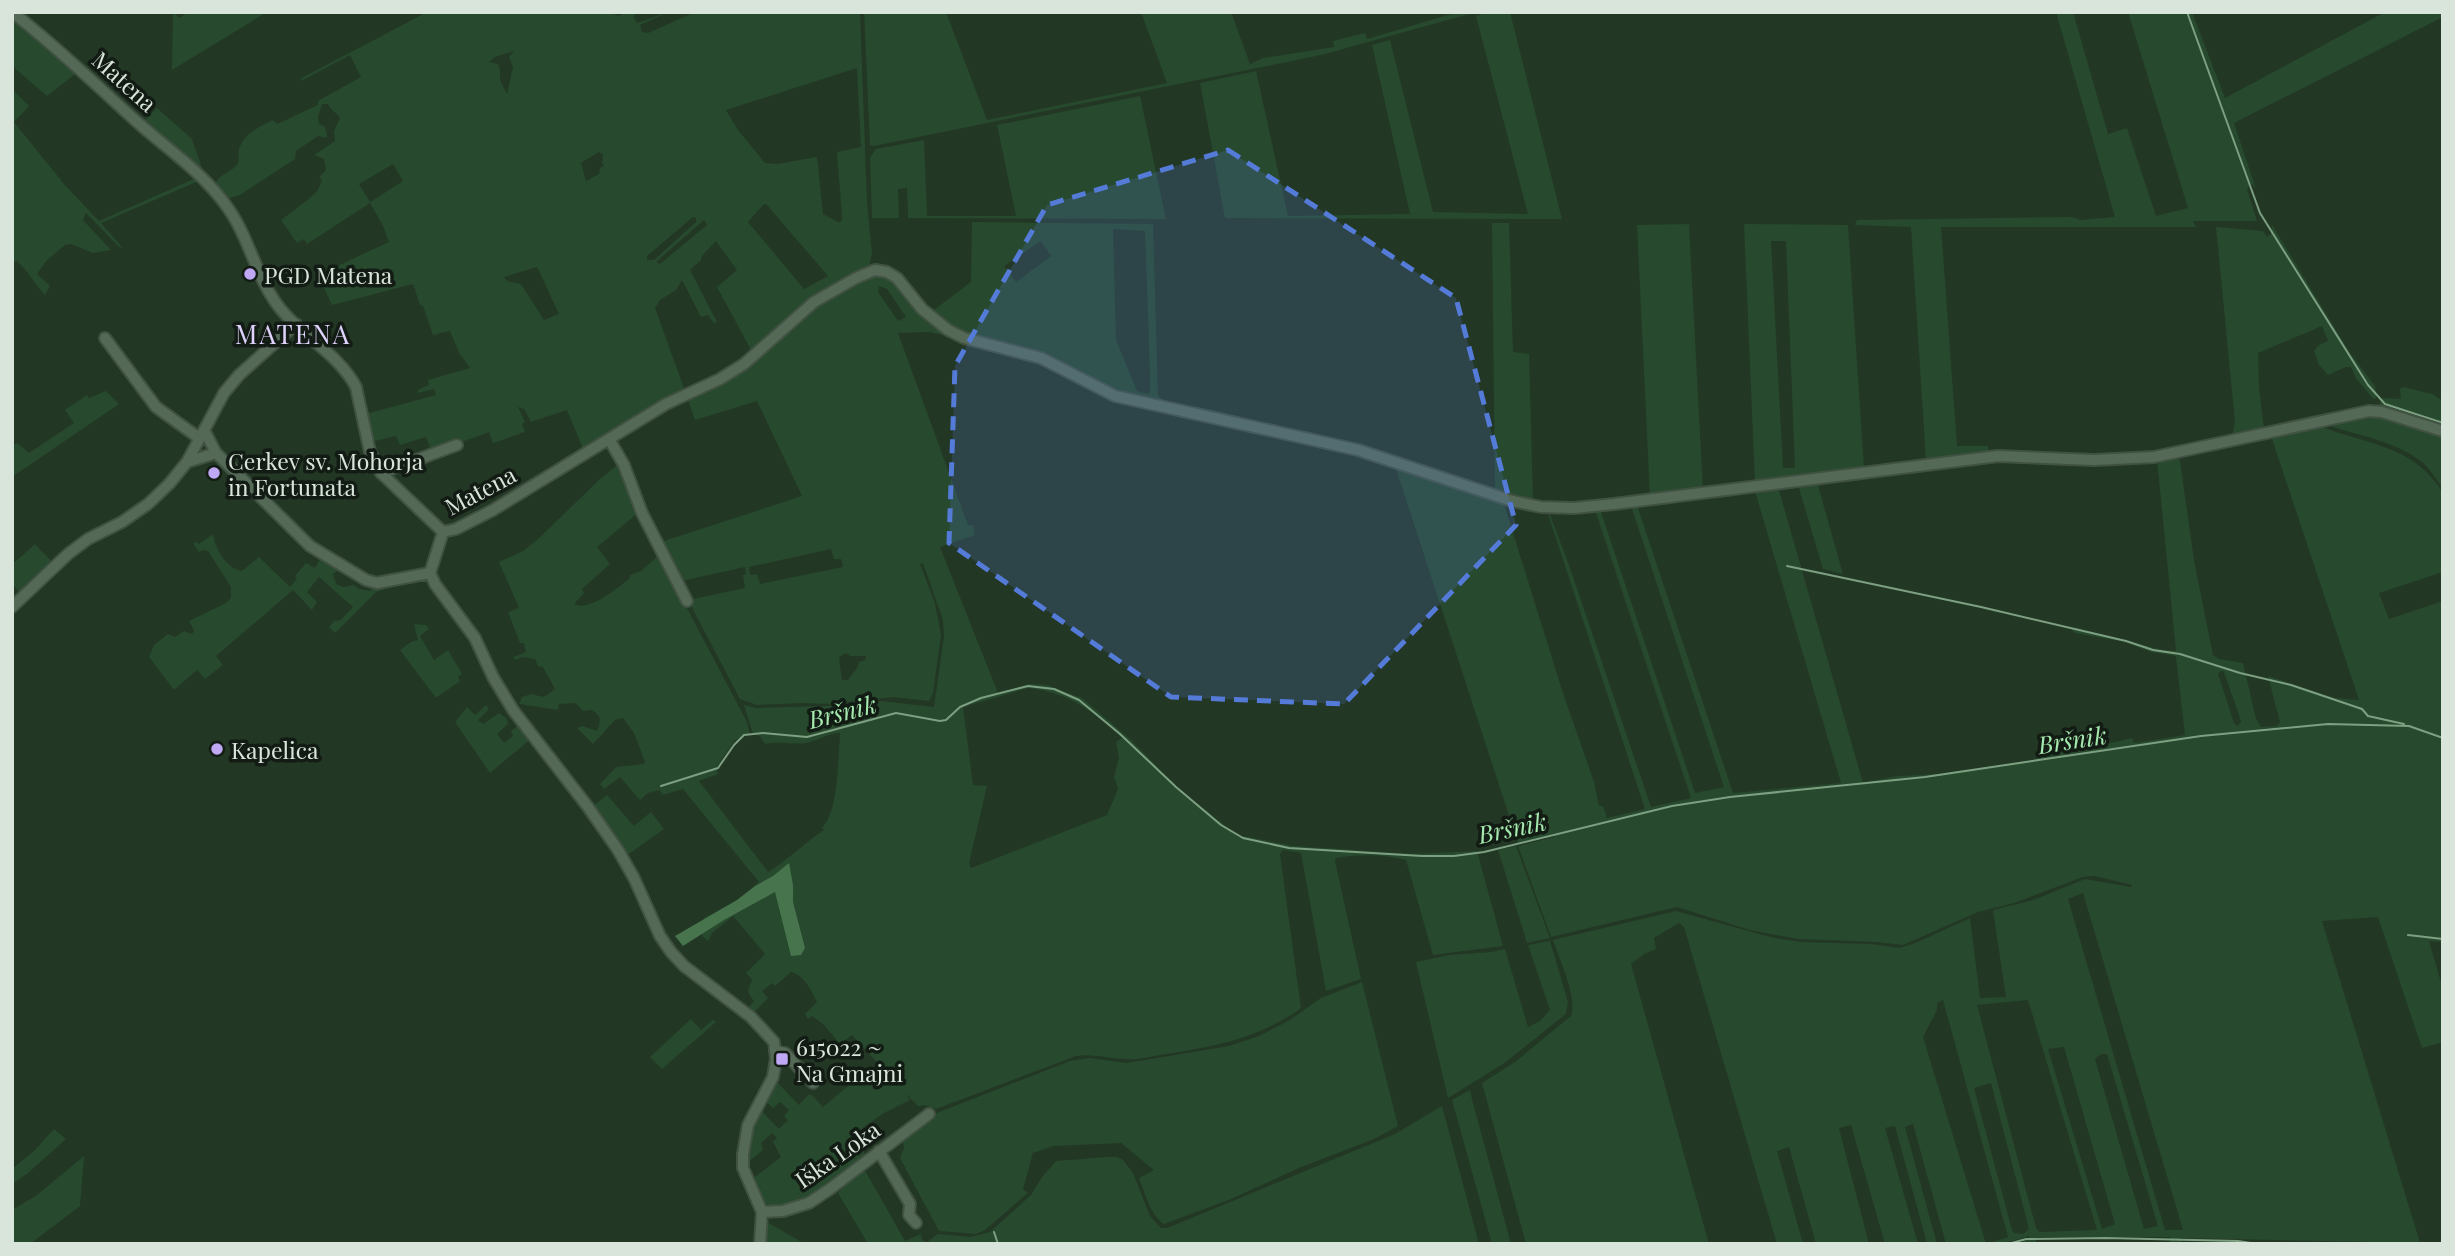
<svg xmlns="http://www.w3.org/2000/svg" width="2455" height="1256" font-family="'Playfair Display',serif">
	<rect width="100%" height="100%" fill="#233725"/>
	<!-- green -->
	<path fill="#27492d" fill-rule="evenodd" d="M173 12 179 18 189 12H267L172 70Z
		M427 12H609L618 16 628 12H641L633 16 637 23 669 12 640 25 642 32 648 33 695 12H860L867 203 872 253 869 267 739 364 738 360 751 350 717 287 737 270 716 241 701 257V260L690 270 717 322 714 323 708 315 701 317 682 280 676 290 660 300 655 308 685 391 584 451 567 410 531 422 524 409 518 407 525 422 522 424 525 432 493 443 489 432 432 453 426 437 400 445 396 436 375 441 372 439 366 414 436 395 434 389 418 393V390L429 385 428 380 470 368 459 353 450 331 433 335 423 306 420 305 413 284 332 305 318 275 389 242 383 226 370 203 307 244 304 239 297 243 281 220 310 198 318 190 322 180 319 177 326 170 324 159 314 155 335 141 334 131 340 118C336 112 331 111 328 104H322L318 117 319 124 324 126 327 134 326 138 318 136 296 151 295 159 240 195 226 199 215 184C220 174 229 173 236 166 241 161 237 156 239 149 244 133 259 127 273 120L277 124 318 105V101L361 77 350 55 301 81 300 79ZM514 51 509 57 513 67 507 94 500 80V70L498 64 489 62 495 57ZM857 68 861 147 837 152 842 217 841 222H838L823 214 817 157 777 164 765 163 738 130 726 110ZM599 152 603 155 602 163 604 166 600 168 599 174 586 181 581 163ZM393 164 403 181 370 202 359 184ZM764 204 767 205 828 276 804 289 748 222ZM693 217 696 218V222L654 260H647V256ZM704 220 707 225 660 264 656 262ZM537 267 559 314 544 320 521 284 507 281 504 277Z
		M864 12H946L987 120 1167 83 1141 12H1231L1250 64 1263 58 1334 47 1333 41 1365 33 1367 39 1458 12H1477L1321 55 874 146 870 145Z
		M1489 12H1510L1562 219 1225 218 1200 83 1256 71 1288 216 1410 214 1372 45 1390 40 1433 212 1528 214 1476 16Z
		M2056 12H2073L2108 134 2127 128 2156 216 2188 208 2128 12H2192L2225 98 2385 12H2443V17L2234 123 2256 189 2252 184 2247 189 2257 221H2193L2196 227H1941L1957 446H1988L1989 454 1926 461 1911 227 1855 225 1857 220 2072 217 2080 220 2115 217Z
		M12 18 78 72 47 96 12 66Z
		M12 89 29 106 14 122 64 184 99 221 198 177 201 180 101 223 123 248 119 247 86 213 83 220 111 250 93 253 71 244 65 245 46 261 37 274 50 286 45 295C35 284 28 271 17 261L12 263Z
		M1140 96 1166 219 908 218 907 188 898 189 899 218H872L870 158 876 149 924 140 927 216H1016L997 125Z
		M157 108 192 139 204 174 144 121Z
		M972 222 1153 224 1158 395 1162 401 1214 410 1263 424 1123 395 961 333 930 313 971 282ZM1113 229 1145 231 1150 374V392L1148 394 1137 391 1116 340ZM1041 241 1051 256 1016 282 1004 266Z
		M1492 223H1509L1513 352 1529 354 1533 502 1495 492Z
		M1689 224 1703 491 1650 497 1637 225Z
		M1744 224 1848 225 1864 469 1755 483ZM1771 241H1786L1795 468H1783Z
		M2272 225 2350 353 2375 386 2377 396 2374 400 2356 378 2351 367H2346L2328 375 2319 365 2314 351 2319 345 2328 341 2322 326 2258 353 2259 388 2264 430 2232 436 2235 422 2216 227 2263 231 2267 237 2271 234Z
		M880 275 892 278 924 317 953 337 929 332 898 333 968 525H973L975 535 940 547 998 693 1029 684 1047 685 1082 698 1131 740 1175 785 1224 825 1242 836 1294 846 1412 854 1477 851 1503 946 1433 955 1406 860C1385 854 1358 854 1336 858L1335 861 1361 979 1326 991 1301 853 1283 850 1280 854 1301 1008 1296 1012C1242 1046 1198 1048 1137 1059 1116 1061 1096 1053 1076 1056L936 1109 924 1105 918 1106 905 1093 910 1100 882 1114 850 1137 855 1144 864 1140V1152L866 1158C846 1172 797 1216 770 1206 761 1202 756 1188 751 1180L781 1157 773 1142 777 1138 772 1133 761 1143 763 1150 748 1162 747 1138 759 1108 779 1129 788 1120 784 1116 789 1110 780 1102 773 1108 764 1100 777 1082 799 1105 808 1095H812L823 1107 854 1081 858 1084 881 1067 852 1035 840 1044 824 1025 812 1016 808 1019 805 1014 817 1002C811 990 804 975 791 972L775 986 772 983 762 991 768 998 752 1014 746 1010 754 1001C745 990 749 991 752 979L746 973 765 954 733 916 712 933 708 941 702 936 704 918 743 898 759 882 683 789 663 795 659 790 648 793 640 800 620 777 604 789 600 784 616 767 644 764 645 762 634 733 623 718 615 720 593 744 577 728 583 726 597 731C601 720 602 716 591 710L583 711 576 703 559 704 558 710 519 704 522 697 531 694 544 697 555 689 543 667 538 666 535 659 522 657 515 660 513 657 526 652 524 643H520L508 612 519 608 499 562 523 551 537 540 600 479 620 463 639 512 597 547 610 564 582 589 584 593 574 604C589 612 616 589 629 579L630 575 641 571 659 555 747 722 750 734 735 740 716 768 718 774 699 781 768 872C788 860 804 843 824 830L822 828C839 810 838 758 840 733 828 733 818 741 806 743 794 745 781 741 765 744L760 736 753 734 744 705 756 708 825 706 881 701 934 707 944 636 943 620 923 563 920 564 935 603 941 635 933 693 929 701 893 697 830 704 801 703 757 705 740 699 688 600 745 588 743 575 746 574 745 567 677 582 658 543 802 496 757 401 695 420 687 397 709 388C746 360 836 279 880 275ZM879 286 887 289 906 317 898 321 878 292ZM831 549 834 559H841L843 567 760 584 757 574 750 575 749 567ZM846 653 850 656H866L865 660 859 662 857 668 848 680H842L839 657ZM1028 688C1067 692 1095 711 1122 738L1116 742 1119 758 1114 777 1118 789 1107 815 971 868 969 863 987 786 973 785 963 707Z
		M2403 387 2432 394 2443 401V427L2381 408 2379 405 2382 398 2401 399 2400 389Z
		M106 391 119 404 12 477V446L17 443 29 453 74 423 65 410 87 395 89 398Z
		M2376 416 2443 434V488C2436 479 2430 469 2422 462 2395 441 2360 436 2330 426L2329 424 2345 419Z
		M2320 426C2358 442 2403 444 2432 478 2436 483 2442 489 2443 496 2446 520 2443 547 2443 572L2379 593 2389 619 2443 601V942L2429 941 2443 989V1042L2422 1048 2378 917 2322 921 2420 1243 2180 1238 2182 1243H2169L2171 1237H2036V1242L2016 1244 2029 1239V1236L2001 1244H1987L2008 1237 1943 1000 1937 1003V1010L1923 1037 1986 1244H1946L1913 1124 1905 1127 1937 1244H1927L1895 1126 1885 1128 1918 1244H1885L1851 1125 1839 1128 1869 1244H1816L1789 1147 1777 1151 1803 1244H1777L1684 927 1679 923 1654 938 1656 949 1644 954 1631 964 1709 1244H1526L1482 1083 1515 1062 1571 1016C1578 999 1559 958 1553 940L1676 911 1774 938 1802 942 1871 944 1899 948 1913 944 1970 918 1980 998 2006 997 1993 910 2033 900 2085 879 2131 887 2132 885 2095 876 2083 877 2014 903 1978 912 1903 945 1876 942 1798 939 1750 930 1677 907 1551 937 1518 846 1554 837 1555 834 1518 843 1395 466 1503 501 1563 693 1594 782 1599 806H1603L1607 818 1645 809 1547 511 1549 512 1570 568 1651 807 1691 798 1595 510 1600 509 1695 793 1724 787 1631 506 1637 505 1733 793 1841 783 1755 491 1778 487 1863 783 1897 776 1937 774 2033 760C2065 748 2100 747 2132 738L2134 743 2185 735 2176 656 2151 652 2125 642 2075 633 2072 630 2073 627 2163 650 2176 651 2157 459 2179 454 2194 560 2213 655 2219 659 2243 663 2256 719 2261 727 2277 726 2280 722 2268 676 2335 698 2359 700 2271 436ZM2221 671 2224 672 2241 721 2238 726 2234 723 2218 674ZM2083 893 2183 1230H2165L2068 899ZM2028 1000 2097 1230 2039 1232 2036 1228 1977 1005ZM2064 1047 2115 1224 2102 1229 2048 1049ZM2101 1054H2107L2158 1226 2144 1229 2095 1059ZM1991 1083 2029 1229 2023 1234 2014 1233 2012 1230 1974 1088Z
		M1817 482 1843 574 1823 569 1798 485Z
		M213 534C215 549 226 568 242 571L259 557 290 587 297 579 295 576 306 563 315 568 322 556 340 569 333 574 336 584 343 587 354 585 359 589 370 591 373 586 385 589 376 592 335 633 329 627 334 621 341 620 353 607 319 577 307 592 317 602 312 610 293 590 216 656 223 665 205 679 197 670 174 690 149 657 154 645 168 634 175 637 184 631 192 634 194 631 189 621 226 603 231 598V587L208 551 202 550 199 552 193 543 196 542 199 544Z
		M35 544 53 563 21 594 12 584V561L15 562Z
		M414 624 426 625 429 629 420 636 434 660 448 650 462 674 458 677 460 681 436 698 400 650 411 642 418 640Z
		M486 705 489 709 478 720 483 724 499 713 506 718 508 724 497 734 504 743 513 736 511 731 521 723 532 738 490 773 455 722 467 707 475 715Z
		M607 795 634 826 651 812 664 829 626 856 593 806Z
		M1516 846 1550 938 1527 943 1498 850Z
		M1550 941 1568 1002 1566 1014 1506 1062 1448 1098 1416 962 1449 955 1491 952 1505 949 1528 1027 1540 1021 1550 1010 1528 945Z
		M1362 982 1398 1126 1374 1139 1299 1168 1231 1199 1164 1224C1150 1215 1145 1193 1139 1178L1154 1170 1121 1143 1053 1146 1033 1153 1023 1189 1028 1193 985 1230 976 1234 939 1231 900 1158 904 1148 903 1142 929 1116 1070 1061 1089 1058 1127 1063 1229 1046 1259 1036 1290 1020 1321 998Z
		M691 1019 701 1030 713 1020 716 1022 662 1069 650 1057Z
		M1470 1090 1472 1099 1511 1244H1492L1452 1100Z
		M1442 1106 1479 1244H868L838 1193C847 1184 853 1175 863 1167L905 1241 921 1234 922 1240 927 1242 938 1234 970 1237 990 1232 1031 1195 1042 1177 1056 1161 1107 1157H1117L1123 1160 1133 1173 1150 1216 1161 1228H1167L1395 1134Z
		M54 1129 66 1139 27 1174 12 1184V1169L35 1150Z
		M84 1156 80 1206 30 1244H12V1210L37 1195Z
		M767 1222 805 1244H763Z"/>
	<!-- forest -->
	<path fill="#47734d" d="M789 863 793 885V902L805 948 801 955 791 956 775 892 724 920 683 946 675 936 737 900 755 886 773 876Z"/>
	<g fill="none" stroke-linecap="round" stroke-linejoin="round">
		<!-- stream -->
		<path stroke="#7da082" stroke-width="2" d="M2187 12 2260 213 2368 385 2385 404 2443 423
			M1787 566 1981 607 2126 641 2153 650 2180 654 2240 673 2291 685 2362 709 2368 716 2404 724
			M661 786 718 768 734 745 744 735 763 733 807 737 896 713 940 721 946 720 960 707 981 698 1028 686 1054 689 1079 700 1120 734 1176 787 1221 825 1243 838 1289 848 1422 856H1454L1484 852 1672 806 1730 797 1925 777 2201 736 2328 724 2409 726 2443 738
			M2408 935 2443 939
			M994 1232 998 1244
			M2008 1244 2026 1239 2106 1238 2238 1241 2257 1244
			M2270 1244H2313"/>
		<!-- minor casing -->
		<g stroke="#415243" stroke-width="14">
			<path id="minor" d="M12 12C56 46 95 84 136 121 166 148 201 171 225 204 249 235 255 276 279 307 302 337 338 353 356 387L370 452 381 473 443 532
				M105 338 156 407 199 438
				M204 430 216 453 310 546 366 580 377 583 430 573
				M609 439 624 465 642 513 687 601
				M187 462 216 453
				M381 473 457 445
				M443 532 456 529 493 510 666 404 720 379 744 364 814 302 856 278 875 270 887 272 897 278 922 309 948 330 964 338 1041 358 1115 396 1358 450 1512 501 1541 507 1574 508 1614 504 1998 456 2094 460 2154 457 2369 411 2382 412 2443 431
				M443 532 430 573 435 584 475 638 493 677 513 710 588 807 618 850 634 878 660 936 671 952 684 966 751 1017 774 1042 776 1059 773 1077 748 1125 743 1154V1168L762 1212 760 1244
				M12 607 68 554 88 539 122 522 148 504 169 484 187 462 224 393 239 375 296 324
				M776 1051 785 1053 813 1083
				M879 1151 910 1204 909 1215 916 1223
				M762 1212 783 1211 809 1203 830 1189 929 1114"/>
		</g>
		<!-- minor -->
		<use href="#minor" stroke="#546a57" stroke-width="10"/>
	</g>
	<!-- marked area -->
	<path fill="#557bd9" fill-opacity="0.2" stroke="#557bd9" stroke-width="5" stroke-dasharray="14 9" stroke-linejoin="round" d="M1228 150 1456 298 1516 525 1344 704 1171 697 949 543 955 366 1047 205Z"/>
	<!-- markers -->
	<g fill="#bfa8f4" stroke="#131c14" stroke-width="2.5">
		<circle cx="250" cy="274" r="7"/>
		<circle cx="214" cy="473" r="7"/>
		<circle cx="217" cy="749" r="7"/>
		<rect x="775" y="1052" width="14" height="14" rx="3.5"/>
	</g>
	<g text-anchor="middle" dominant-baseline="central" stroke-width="7" stroke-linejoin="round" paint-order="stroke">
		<!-- street labels -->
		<g font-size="23" fill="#d9e5da" stroke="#131c14">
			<text transform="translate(125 81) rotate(42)">Matena</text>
			<text transform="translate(480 490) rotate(-28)">Matena</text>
			<text transform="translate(837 1154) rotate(-35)">Iška Loka</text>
		</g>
		<!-- poi labels -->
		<g font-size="23" fill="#d9e5da" stroke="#131c14" text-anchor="start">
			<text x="264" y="274">PGD Matena</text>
			<text x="228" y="460">Cerkev sv. Mohorja<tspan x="228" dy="26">in Fortunata</tspan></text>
			<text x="231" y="749">Kapelica</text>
			<text x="796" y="1046">615022 ~<tspan x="796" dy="26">Na Gmajni</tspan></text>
		</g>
		<!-- water labels -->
		<g font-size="24" font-style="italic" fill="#a6eaaf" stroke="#131c14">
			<text transform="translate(842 711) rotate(-14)">Bršnik</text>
			<text transform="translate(2072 739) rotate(-9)">Bršnik</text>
			<text transform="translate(1512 827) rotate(-12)">Bršnik</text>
		</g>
		<!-- quarter labels -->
		<g font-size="26" letter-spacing="2" fill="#e0d4ff" stroke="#131c14">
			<text x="293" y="333">MATENA</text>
		</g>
	</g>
	<!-- border -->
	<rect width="2455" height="1256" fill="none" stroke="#d9e5da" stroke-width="28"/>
</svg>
